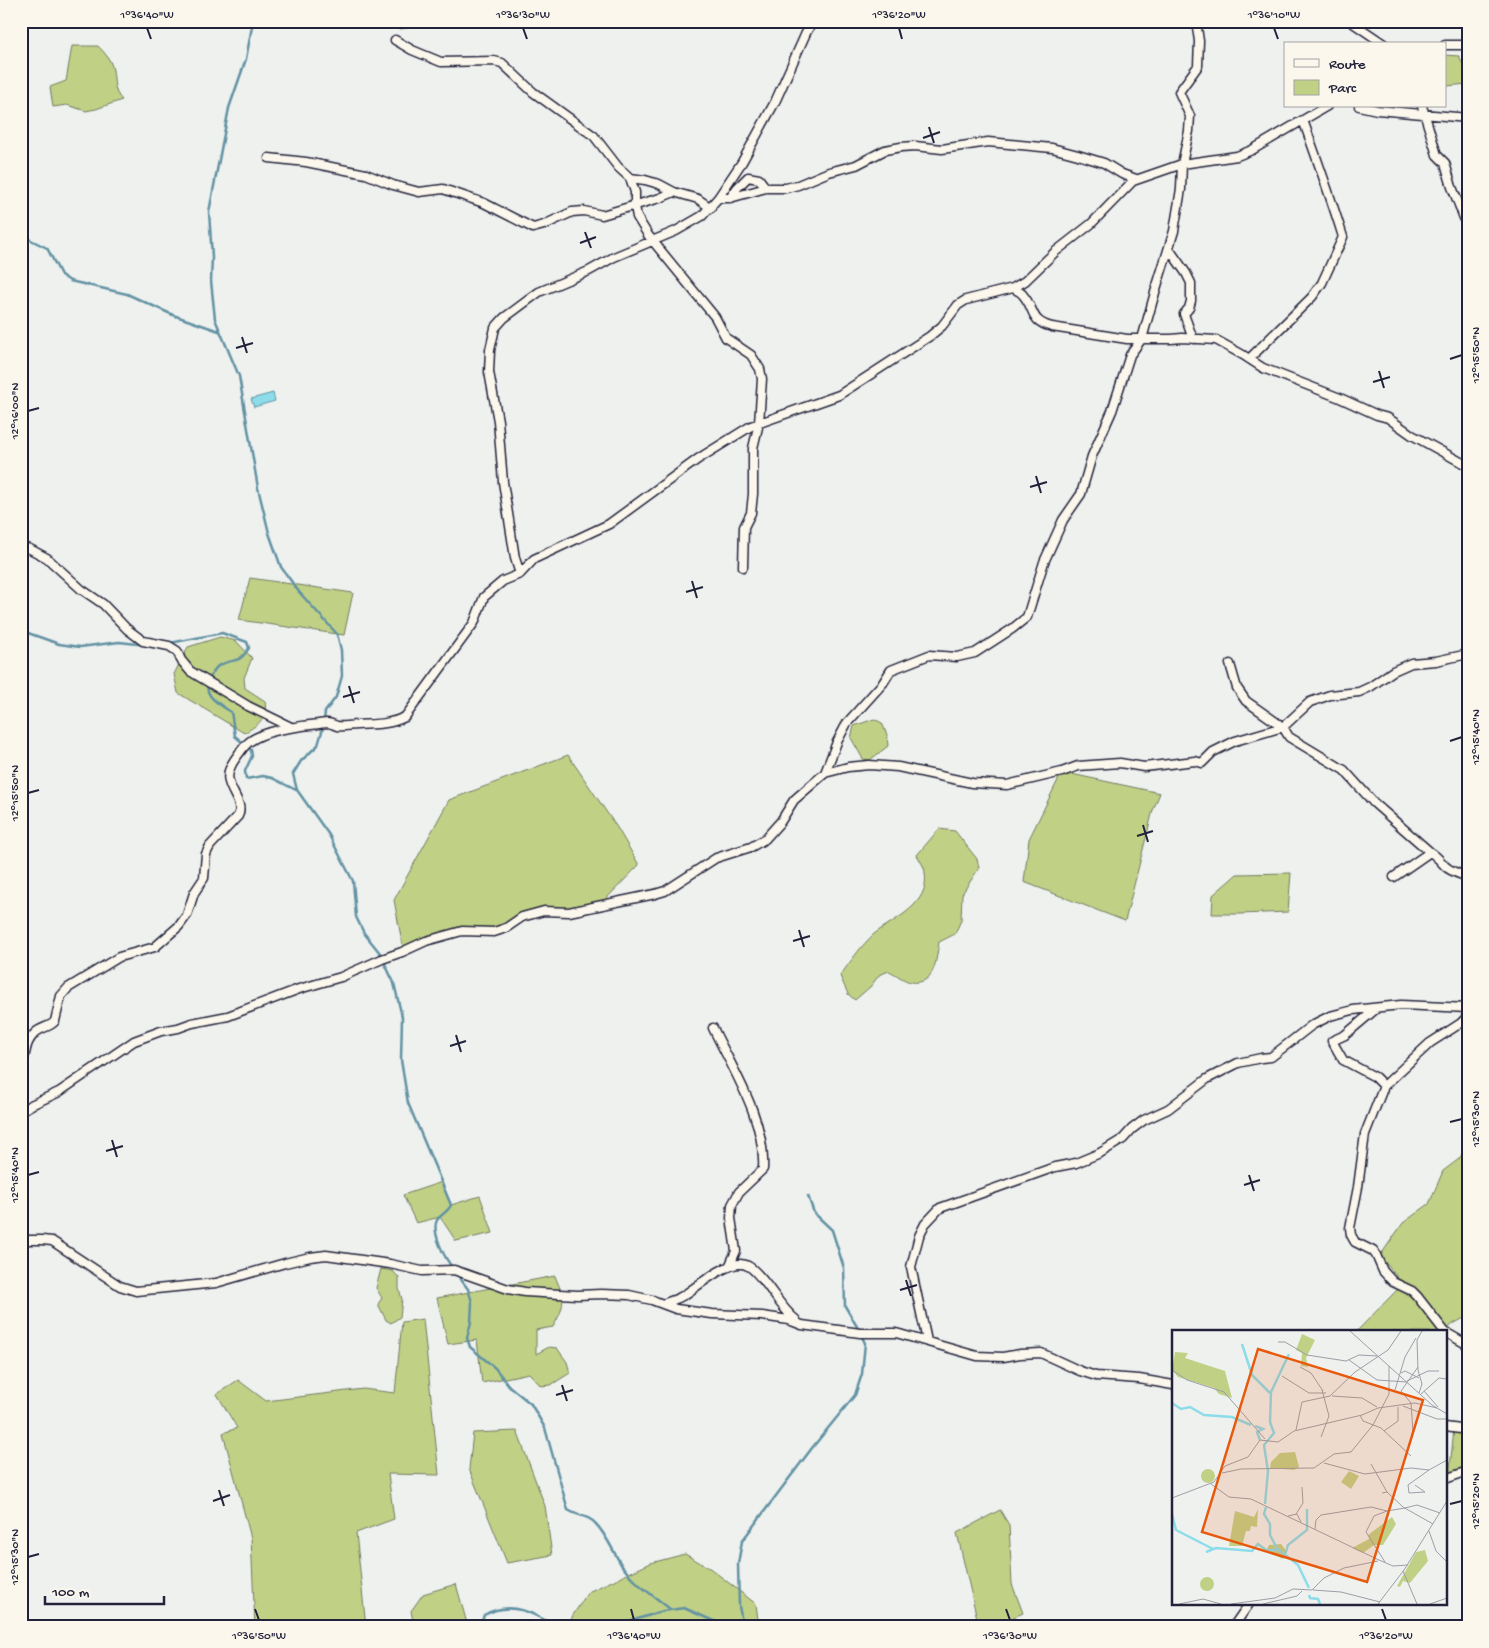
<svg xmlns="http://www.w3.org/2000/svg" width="1489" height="1648" font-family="'Gochi Hand',sans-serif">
	<rect width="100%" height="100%" fill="#eff1ef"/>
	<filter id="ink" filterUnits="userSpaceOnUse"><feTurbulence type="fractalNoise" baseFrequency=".02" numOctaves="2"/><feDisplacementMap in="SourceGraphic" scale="10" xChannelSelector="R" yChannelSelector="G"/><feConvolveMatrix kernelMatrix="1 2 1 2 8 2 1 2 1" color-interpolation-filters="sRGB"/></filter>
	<g filter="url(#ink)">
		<!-- green -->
		<path fill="#c0d186" stroke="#717a60" d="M398 21H453L400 29Z
			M72 46H98C105 53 111 60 113 70 115 81 113 91 122 100L96 109 86 111 67 105 53 107 50 87 66 81Z
			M1445 55 1459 56 1465 69 1467 84 1447 86 1445 88Z
			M250 578 353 593 344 635 239 620Z
			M220 637 236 641 252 658 244 678 245 688 265 701C268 719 258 725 244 733L178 693 174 674 188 647Z
			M874 719 882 723 887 735 888 746 870 760 863 759 851 738 854 726Z
			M568 755 618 829 639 865 600 905 569 912 538 910 499 931 462 930 404 953 394 900 449 800Z
			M1062 772 1160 793 1153 810 1125 921 1024 882 1029 839Z
			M939 829 955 831 977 859 979 868 962 894 961 920 955 934 939 942C936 958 936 986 911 982 904 981 896 974 889 971L879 975 871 986 855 1000 848 994 840 976C850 962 861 946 874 934 895 918 930 905 925 873 925 867 920 861 917 855Z
			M1291 873 1288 912 1240 914H1212L1213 895 1237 874Z
			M1468 1145V1316L1453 1324 1444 1332H1356L1397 1290 1401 1282 1380 1256 1403 1223 1429 1204 1443 1171 1459 1159Z
			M442 1182 451 1205 480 1196 493 1233 456 1241 440 1217 416 1223 403 1195Z
			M381 1269 393 1271 399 1278V1289L402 1299 400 1317 391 1323 386 1320 378 1304 382 1298 376 1288Z
			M555 1276C565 1300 566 1304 553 1327L536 1330V1354L549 1347 557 1348 567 1362 570 1373 551 1385 541 1386 529 1373 482 1383 477 1340 448 1344 437 1298Z
			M423 1319 439 1475 388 1474 394 1519 356 1533 366 1627H255L251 1538 223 1433 237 1428 217 1394 238 1380 266 1401 363 1389 395 1393 402 1322Z
			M1454 1428 1468 1430V1470L1449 1478Z
			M517 1431 545 1506 552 1555 507 1563 469 1469 473 1433Z
			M1000 1510 1009 1525 1012 1584 1023 1613 992 1627H979L957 1533Z
			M685 1554 711 1569 756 1604 759 1627H568L573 1615 588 1592 651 1563Z
			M456 1584 468 1627H414L411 1611 423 1594Z"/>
		<!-- water -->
		<path fill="#8cdce9" stroke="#6292a3" d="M273 393 275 401 254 407 251 399Z"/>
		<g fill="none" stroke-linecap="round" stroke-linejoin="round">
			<!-- stream -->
			<path stroke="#6292a3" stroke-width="2.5" d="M253 21 246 59 229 108 209 212 212 257 211 281 215 319 239 376 258 488 269 533 281 567 299 592 337 634 341 650 342 676 336 697 325 712 323 728 318 745 301 761 293 774 297 790 329 835 353 881 356 917 364 933 380 953 394 983 402 1017 401 1060 408 1103 451 1205C448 1212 441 1214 437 1220 431 1232 445 1259 453 1268
				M21 235 47 248 61 275 70 281 127 294 173 315 219 331
				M21 633H28L59 644 80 647 119 642 147 645
				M170 643 222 633 247 642 249 648C237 666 235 657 220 665 216 666 214 671 212 674 199 693 215 702 231 712L235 736 251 750 252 756 245 771 246 779 263 776 272 778 296 790
				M808 1196 814 1213 832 1230 844 1268 845 1306 859 1330
				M456 1273 468 1289 472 1302 471 1322 467 1338 470 1347 495 1368 509 1386 531 1404 545 1428 568 1510C577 1516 588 1515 595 1523 607 1535 613 1552 622 1566 636 1585 653 1595 671 1610
				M480 1627 484 1615C511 1600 533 1613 557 1627
				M612 1627 663 1611 684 1608 727 1627
				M743 1627 739 1606 738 1564 742 1541 812 1448 855 1395 862 1374 865 1343 861 1335"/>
			<!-- minor casing -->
			<g stroke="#22223b" stroke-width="11">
				<path id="minor" d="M1350 21 1384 44
					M395 40 412 50 441 62 494 61 502 63 533 92 594 136 618 167 630 178 645 180 659 184 674 192 698 199 711 208
					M1445 45H1468
					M1359 106 1377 110 1468 118
					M1422 106 1437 155 1445 163 1452 187 1468 228
					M269 158 306 162 366 174 393 185 419 192 443 189 484 203 533 228 544 225 572 212 584 211 602 215 660 198 674 192
					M630 178 635 192V206L637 217 648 235 715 317 726 338 751 355 760 369 762 379 759 423 753 448V494L751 513 744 527 743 567
					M718 198H730L766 188H786L798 185 829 172 856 165 885 150 901 147 915 146 942 149 988 142 1052 148 1078 155 1104 163 1122 174 1136 179
					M730 198 737 188 748 177 759 179 766 188
					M1169 249 1186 273 1191 283V301L1189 308 1184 314 1193 339
					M1013 288C1016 290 1021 292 1023 295 1036 310 1029 321 1052 327L1127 339H1171L1182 338 1216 340 1243 355 1263 368 1340 398 1377 415 1388 418 1412 435 1468 466
					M1142 339 1156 289 1174 231 1181 189 1182 164 1189 131 1190 116 1179 92 1198 66 1199 41 1196 21
					M1249 359 1312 297 1322 283 1343 237C1331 198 1317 159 1303 120
					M21 547 30 549 47 558 81 589 103 604 127 629 143 641 169 646 177 651 181 660 190 671 248 706 291 727
					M520 574 515 558 503 482 498 421 489 372 490 350 495 328 504 318 539 292 589 271 614 257 676 231 702 216 718 198 742 162 775 102 806 33 813 21
					M1230 664 1237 688 1246 701 1283 727 1289 737 1344 770 1374 803 1430 852
					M825 773 848 767 869 765 898 767 972 783 1007 785 1062 772 1078 766 1120 763 1144 767 1195 761 1202 763 1213 752 1235 741 1283 727 1310 702 1330 695 1359 692 1370 687 1393 671 1411 663 1436 661 1468 654
					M1394 877 1430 852C1437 856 1440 861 1445 866 1451 872 1460 874 1468 877
					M1377 1008 1345 1035 1332 1041 1343 1060 1375 1077 1384 1086
					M713 1028C733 1070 766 1120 763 1169L739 1192 732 1205 731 1218 736 1251 729 1267
					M21 1065C28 1052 23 1045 35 1033 41 1027 51 1027 55 1021L61 996 68 988 119 957 155 947 179 926 187 915 194 893 204 878 206 854 210 846 238 816C246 800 220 786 231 766 233 761 244 746 249 742 267 728 305 726 327 723 331 723 334 725 337 726 343 727 351 725 357 725 374 724 389 725 405 717L474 623 484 597 503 581 520 574 534 559 609 524 698 459 751 426 839 395 930 336 942 326 958 305 966 300 1013 288 1025 281 1055 252 1091 224 1133 181 1182 164 1237 156 1252 150 1327 106
					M21 1111 31 1105 59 1092 134 1041 161 1031 178 1028 192 1023 228 1016 299 989 341 977 382 959 402 952 426 941 462 931 494 932 506 928 522 917 544 911 569 912 655 894 665 891 716 858 751 847 765 839 781 821 794 800 825 773 837 742 847 723 883 683 891 670 929 655 957 657 975 653 1012 629 1027 617 1044 562 1063 520 1081 494 1092 456 1112 411 1130 355 1141 340
					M21 1240H42L52 1241 120 1286 136 1291 216 1283 285 1263 310 1257 326 1255 390 1264 422 1271 454 1270 508 1289 525 1292 577 1295 601 1294 629 1295 652 1300 676 1309 712 1314 762 1316 789 1320 802 1325 860 1333H896L977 1356 1003 1357 1020 1354 1041 1353 1080 1371 1096 1376 1139 1379 1173 1385
					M663 1304C670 1301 678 1299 684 1295 697 1287 732 1256 748 1266 753 1268 758 1275 762 1279 774 1293 782 1309 796 1320
					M1445 1332 1417 1296 1412 1291 1393 1282 1383 1271 1376 1255 1373 1251 1355 1242 1351 1235 1350 1228 1358 1187 1365 1134 1384 1086 1430 1043 1461 1023 1468 1016
					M1445 1332 1468 1345
					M927 1341 911 1267 919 1236 925 1224 940 1208 1055 1167 1076 1163 1100 1153 1123 1139 1132 1129 1144 1120 1168 1109 1207 1079 1238 1063 1261 1058 1271 1057 1312 1025 1330 1016 1353 1010 1401 1005 1468 1008
					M1445 1427 1468 1430
					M1445 1479 1468 1471
					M1233 1627 1249 1604"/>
			</g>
			<!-- minor -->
			<use href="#minor" stroke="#fbf7ec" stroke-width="8"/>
		</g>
	</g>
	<!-- ticks -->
	<path fill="none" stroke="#22223b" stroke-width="2" d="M147 28 151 39M523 28 527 39M899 28 902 39M1274 28 1278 39M929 127 934 143M923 138 940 132M585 232 591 248M580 243 596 237M242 337 247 353M236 348 253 343M1450 359 1462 355M1379 371 1384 388M1373 382 1390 377M28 411 39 408M1036 476 1041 493M1030 487 1047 482M692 581 697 598M686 592 703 587M349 686 354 703M343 697 360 692M1450 741 1462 737M28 793 39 790M1143 825 1148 842M1137 836 1153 831M799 930 804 947M793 941 810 936M456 1035 461 1052M450 1046 466 1041M1450 1122 1462 1119M112 1140 117 1157M106 1151 123 1146M28 1175 39 1172M1249 1175 1254 1191M1244 1185 1260 1180M906 1280 911 1296M900 1290 917 1285M562 1385 567 1401M556 1395 573 1390M219 1490 224 1506M213 1501 230 1495M1450 1504 1462 1501M28 1557 39 1554M255 1609 259 1620M631 1609 634 1620M1006 1609 1010 1620M1382 1609 1386 1620"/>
	<!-- overview -->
	<g transform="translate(1172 1330)">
		<rect width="275" height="275" fill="#eff1ef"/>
		<path d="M130 4 143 10 134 28 136 37 129 36 130 23 124 20ZM3 22 16 23 13 28 53 41 60 68 47 64 42 58 6 47 0 40ZM123 122 127 137 122 140 98 138 99 132 108 123ZM29 146a7 7 0 1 1 14 0a7 7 0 1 1-14 0ZM177 141 187 146 179 159 169 152ZM86 179 85 197 79 196 78 201H74L70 216H57L63 181 82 187ZM220 187 224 194 211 215H202L191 223 180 218 197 209 196 205ZM109 214 115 222 111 229 94 221 97 215ZM253 220 256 231 238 253 231 251 228 257 225 256 244 222ZM28 254a7 7 0 1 1 14 0a7 7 0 1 1-14 0Z" fill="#c0d186"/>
		<path fill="none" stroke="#8cdce9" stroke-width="2.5" d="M70 14 80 45 98 63M0 73 9 79 18 77 32 85 60 87 79 95M83 96 91 99 85 102 88 110M93 174 96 141 92 115 102 103 98 92 99 62 117 24M94 177 92 184 98 194V205L106 220M0 184 4 200 41 219M34 222 44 218 80 221 86 214 94 220H107L126 235 137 258M113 225 116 215 135 200V179M137 265 138 268 146 269 148 274"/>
		<path fill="none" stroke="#9d9ea7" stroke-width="1" d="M178 1 260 75 275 84M106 12H113L135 25 174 31 187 25 205 26M177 30 205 50 235 52M128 37 139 43 151 61M0 40 15 50 52 62 93 109M229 43 233 41 247 48M110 46 137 63H154M235 51 256 41H267M223 60 233 27 244 8M252 61 266 77M247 63 250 54 246 40 245 10 250 1M249 64 267 48 275 49M160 66 190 68 205 77M231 76 265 89H275M188 85 191 91 209 98 239 126M201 95 217 64V36M124 100 130 72 158 66 183 42 216 20 229 1M212 101 226 91V77M241 102 239 73 229 61 246 37M149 107 157 86 150 60M152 133 193 144 239 138 257 140 275 130M199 134 215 162M50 143 69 139 142 138 162 124 179 122 201 95M39 154 57 167 79 169 207 230 221 236 236 235M243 155 253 162 237 163 236 155 257 140M210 163 215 162 231 177 261 194M0 168 42 152 53 136 76 127 88 110 106 112 122 101 190 85 206 78 243 73 265 78M233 178 245 175 268 183M124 184 131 173 130 157M116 186 125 184 129 192M143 199 144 190 149 185 199 177 215 181 233 178M257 201 264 221 275 232M213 232 194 202 202 186 215 181M231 241 245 274M141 260 169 262 208 272M7 274 31 269 49 274M59 274 103 268 121 259 140 260 152 248 172 238 206 231M91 274 125 266 130 261M206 274 232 240 275 171M258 274 275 268"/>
		<path fill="#e8590c" fill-opacity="0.15" stroke="#e8590c" stroke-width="2.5" d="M86 19 251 70 195 252 30 202Z"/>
		<rect width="275" height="275" fill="none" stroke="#22223b" stroke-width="2.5"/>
	</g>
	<!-- margin -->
	<rect width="1489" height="1648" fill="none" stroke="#fbf7ec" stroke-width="55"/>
	<!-- legend -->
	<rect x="1284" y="42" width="162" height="65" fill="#fbf7ec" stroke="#a4a2a5"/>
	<rect x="1294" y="59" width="25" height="8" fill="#fbf7ec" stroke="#a4a2a5"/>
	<text x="1329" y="68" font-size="15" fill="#22223b">Route</text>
	<rect x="1294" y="80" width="25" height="15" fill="#c0d186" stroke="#a4a2a5"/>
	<text x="1329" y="92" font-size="15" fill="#22223b">Parc</text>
	<!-- scale -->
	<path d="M45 1596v8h119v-8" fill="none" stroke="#22223b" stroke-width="2.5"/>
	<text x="52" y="1596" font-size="15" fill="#22223b" stroke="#fbf7ec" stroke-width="4" paint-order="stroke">100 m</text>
	<rect x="28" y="28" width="1434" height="1592" fill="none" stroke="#22223b" stroke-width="2"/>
	<g font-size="12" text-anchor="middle" fill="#22223b">
		<text x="147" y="18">1°36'40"W</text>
		<text x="523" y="18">1°36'30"W</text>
		<text x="899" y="18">1°36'20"W</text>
		<text x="1274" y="18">1°36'10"W</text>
		<text transform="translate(1475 355) rotate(-90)" y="4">12°15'50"N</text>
		<text transform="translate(14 411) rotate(-90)" y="4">12°16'00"N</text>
		<text transform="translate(1475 737) rotate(-90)" y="4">12°15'40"N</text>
		<text transform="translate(14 793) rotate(-90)" y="4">12°15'50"N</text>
		<text transform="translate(1475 1119) rotate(-90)" y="4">12°15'30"N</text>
		<text transform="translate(14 1175) rotate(-90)" y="4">12°15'40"N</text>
		<text transform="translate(1475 1501) rotate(-90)" y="4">12°15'20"N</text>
		<text transform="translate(14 1557) rotate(-90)" y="4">12°15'30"N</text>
		<text x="259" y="1639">1°36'50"W</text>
		<text x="634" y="1639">1°36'40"W</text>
		<text x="1010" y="1639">1°36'30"W</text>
		<text x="1386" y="1639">1°36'20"W</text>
	</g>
</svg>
